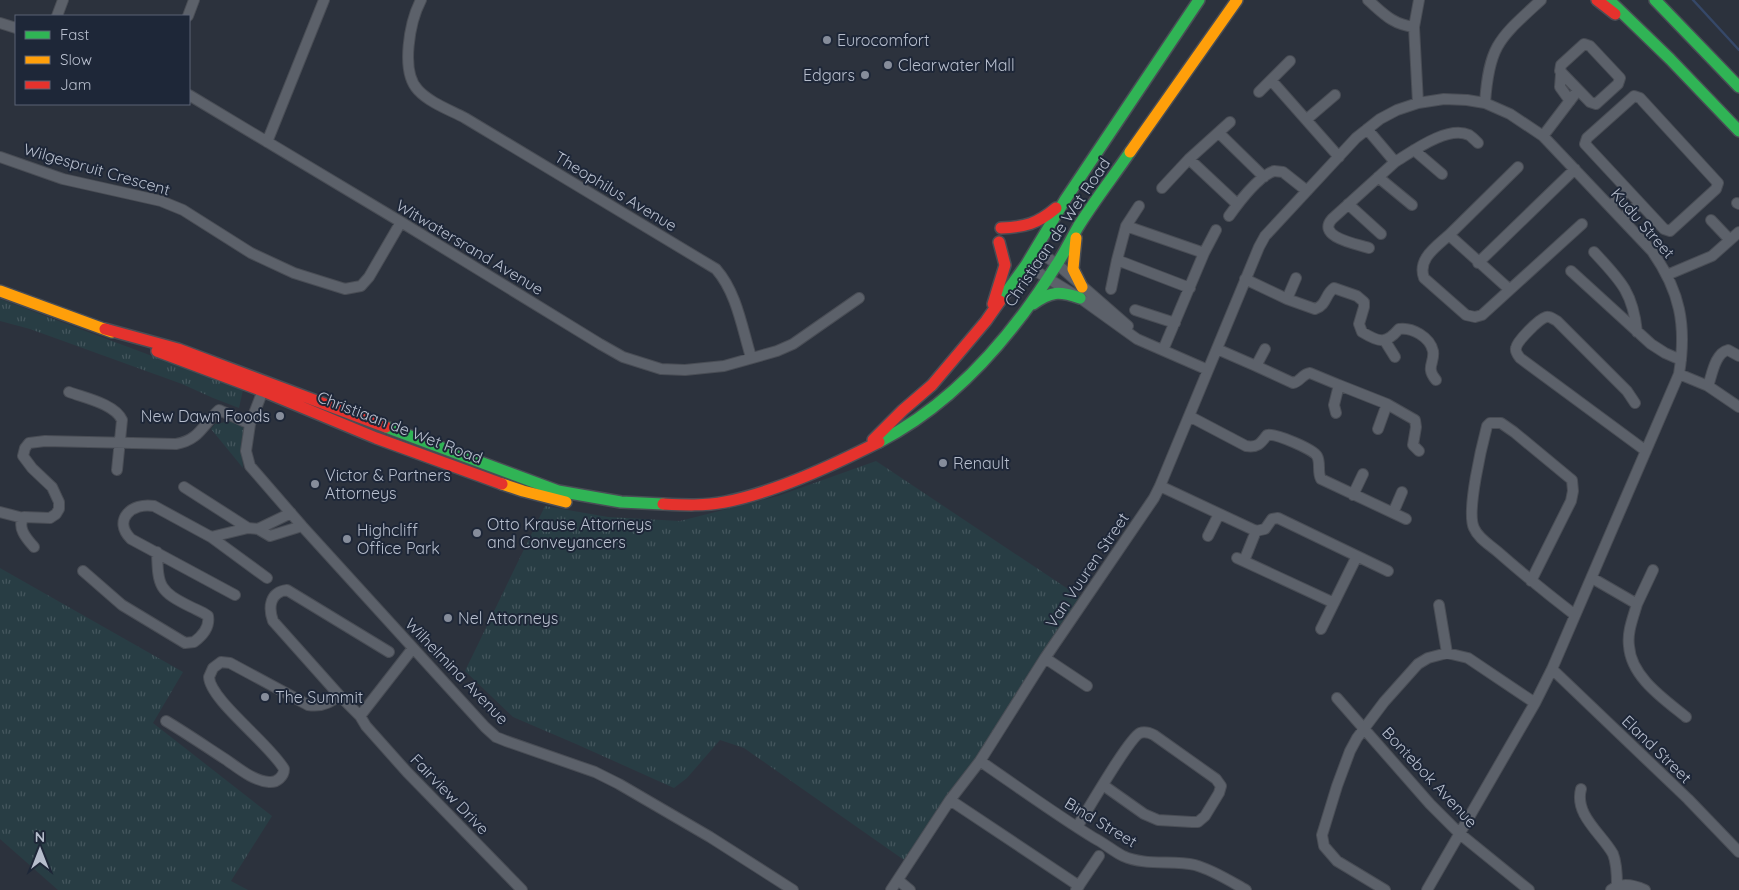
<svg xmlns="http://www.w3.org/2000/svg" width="1739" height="890" font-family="Quicksand,sans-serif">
	<defs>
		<pattern id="grass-tufts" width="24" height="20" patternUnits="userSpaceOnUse" patternTransform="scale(1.25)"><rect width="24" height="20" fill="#283d44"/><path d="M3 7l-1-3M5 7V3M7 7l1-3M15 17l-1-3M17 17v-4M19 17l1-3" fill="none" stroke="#45575e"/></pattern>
	</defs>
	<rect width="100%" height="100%" fill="#2c323d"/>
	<!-- grass -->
	<path fill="url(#grass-tufts)" d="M0 299 243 390 239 408 213 398 182 384 30 329 0 321Z
		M231 421 245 427 241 443 243 468 211 429 215 424Z
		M876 461 1080 597 980 761 904 860 744 748 720 740 687 778 674 788 576 744 513 717 465 671 545 506 608 517 680 521 778 496Z
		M0 568 183 672 153 723 272 816 231 881 248 890H58L0 839Z"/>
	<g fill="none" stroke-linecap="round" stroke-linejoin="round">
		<!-- stream -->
		<path stroke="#364868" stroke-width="2.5" d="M1693 0 1739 50"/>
		<!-- street casing -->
		<g stroke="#494d55" stroke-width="12">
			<path id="street" d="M421 0C410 21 400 71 418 90 430 103 450 110 465 118L716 269C737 293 742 328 751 357
				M1368 0C1384 14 1392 24 1414 27
				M57 16 63 0
				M188 16 194 0
				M0 23 16 28
				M1584 44 1590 46 1620 78 1618 84 1596 104 1590 102 1560 71 1561 65Z
				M1561 74 1560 87 1570 101
				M1271 80 1290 61
				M1259 92 1271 80 1339 157
				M189 95 401 222 600 344 623 357 661 369 685 370 724 366 777 351 793 344 859 298
				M1634 96 1640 98 1718 183 1716 189 1670 231 1664 229 1585 144 1587 138Z
				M1418 103 1414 27 1419 0
				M1485 103C1489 44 1500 38 1541 0
				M1307 119 1335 95
				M1367 129 1395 162C1413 151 1448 125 1469 135 1472 137 1475 140 1478 143
				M1219 133 1264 177
				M1543 136 1578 90
				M267 142 324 0
				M1414 150 1442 174
				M0 157 63 179 161 201 183 210 251 253 294 273 345 289 361 286 369 277 401 222
				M1189 159 1230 122
				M1378 177 1412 205
				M1162 188 1189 159 1237 204
				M1737 203 1739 204
				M1348 204 1381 234
				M1610 206 1628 191
				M1229 216C1239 202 1259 176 1274 171L1283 172 1307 191
				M1622 218 1640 204
				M1711 220 1730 240
				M1126 226 1204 253
				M1449 235C1436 247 1417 259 1424 278L1466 315 1475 317 1482 315 1582 224
				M1369 248C1357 244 1316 237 1332 219L1395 162
				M1036 250 1057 264 1128 326
				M1594 252C1620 280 1633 292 1637 332
				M1117 260 1126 226 1139 206
				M1478 263 1575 169
				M1026 265 1080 298 1137 339 1208 370
				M1571 271 1651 344 1665 353 1681 360
				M1667 275 1712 256 1739 232
				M1245 279 1287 299 1296 278
				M1111 289 1117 260 1190 288
				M1509 289 1449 235 1518 167
				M1287 299 1315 309C1327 305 1325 294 1334 288L1357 296 1364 302V307L1359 324 1362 332C1380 343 1386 344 1399 329 1412 327 1430 337 1433 351 1435 363 1425 367 1436 380
				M1135 310 1175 323
				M1385 341 1395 357
				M1217 349 1256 366 1265 349
				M1163 350 1204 253 1216 230
				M1256 366 1293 383C1300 382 1302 374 1310 373L1339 385 1334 405 1336 413
				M1679 374 1708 386C1712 375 1715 353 1728 350L1739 356
				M265 385 250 424 246 451 250 466 302 526 485 727 496 737 506 741 595 772 619 784 710 837 793 890
				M1339 385 1387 404 1378 429
				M1708 386 1739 407
				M69 392C85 398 115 404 122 420L117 470
				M1635 403 1627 391 1557 321C1553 319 1550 316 1546 317 1539 319 1517 341 1516 348 1515 352 1518 355 1520 358L1646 451
				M1387 404 1415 420 1416 427 1413 445 1419 451
				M1189 416 1246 446C1258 448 1261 443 1267 435 1275 433 1313 449 1317 456 1321 463 1317 472 1321 479L1406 519
				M1160 486 1256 531 1265 529 1272 519 1278 518 1388 571
				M184 487 248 528 258 529 270 536 302 526
				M1353 495 1363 474
				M0 512 23 518
				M1393 513 1402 492
				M258 529 291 513
				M1208 536 1219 514
				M211 537 267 578
				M34 547C27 539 16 527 24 517L50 518 56 514 59 509V502L52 487 32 468 23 456 25 448 29 443 45 441 176 444C200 440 203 424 219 410L250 424
				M1237 558 1334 603
				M1244 561 1256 531
				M83 571 122 605 185 643 194 642C202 636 210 627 208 616 203 612 197 610 191 607 159 591 158 587 157 552
				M1592 578 1637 604 1653 570
				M1531 581 1571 501 1573 491 1572 480 1514 432 1501 423H1490L1487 426C1482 445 1466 512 1474 528 1478 538 1490 545 1498 552 1523 574 1549 595 1575 615
				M235 595 131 539C112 520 132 502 154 506L211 537 248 528
				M1637 604C1633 618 1627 632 1629 646 1631 677 1664 699 1686 717
				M1439 605 1447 653
				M1321 629 1357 556
				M413 648 360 716 366 726 407 772 522 890
				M1045 658 1087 686
				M1552 669 1688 799 1739 852
				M1337 698 1430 804 1460 834 1529 890
				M360 716 339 695 273 621C268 607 270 592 287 590L389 652
				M166 721C186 733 205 746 225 759 237 767 253 781 269 782 277 783 284 776 284 769 270 744 210 700 209 677L213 668 221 662 230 663 308 705C320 707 330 704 339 695
				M980 761C1018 787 1055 814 1094 838 1104 843 1113 851 1123 856 1145 866 1172 860 1195 865 1213 870 1230 881 1246 890
				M1581 789C1574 815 1602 834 1613 854 1617 864 1617 875 1617 885
				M950 800 1079 886
				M1077 827C1086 813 1129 738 1140 733 1145 731 1150 733 1154 735L1216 779 1221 786 1219 793 1205 816 1198 822H1192L1158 820 1144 814 1103 785
				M898 880 910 890
				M891 890 950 800 980 761 1045 658 1154 498 1160 486 1259 247 1265 236 1356 138 1380 119 1397 110 1418 103 1444 99 1467 100 1485 103 1510 114 1543 136 1652 251C1680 291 1687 325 1679 374L1552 669 1535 703 1427 890
				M1076 890 1099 856
				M1385 890 1337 861 1324 846 1322 835 1337 786 1350 751 1357 738 1384 702 1418 664 1428 658 1447 653 1468 658 1535 703
				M1611 890C1621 882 1634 885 1645 890"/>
		</g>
		<!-- fast casing -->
		<g stroke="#494d55" stroke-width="14">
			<path id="fast" d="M1609 0 1670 59 1739 131
				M1655 0 1739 87
				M1000 301 1026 265 1065 200 1199 0
				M1033 304C1051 291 1059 291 1080 298
				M386 427 558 491 621 502 663 504
				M879 442C955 403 1013 335 1057 264 1065 252 1071 239 1078 227 1094 201 1113 177 1130 152"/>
		</g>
		<!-- slow casing -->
		<g stroke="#494d55" stroke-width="14">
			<path id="slow" d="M1130 152 1237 0
				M1076 238 1073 269 1082 287
				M0 291 112 332
				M502 484 523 491 566 502"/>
		</g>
		<!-- jam casing -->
		<g stroke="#494d55" stroke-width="14">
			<path id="jam" d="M1597 0 1615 14
				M1001 228C1025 227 1037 224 1056 208
				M993 304 1005 265 999 242
				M105 329 178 349 386 427
				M157 351 263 391 376 438 502 484
				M873 440 903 410 932 385 986 321 1000 301
				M663 504C684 505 705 506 725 502 776 492 833 465 879 442"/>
		</g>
		<!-- street -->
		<use href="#street" stroke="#5c616a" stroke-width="10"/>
		<!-- fast -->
		<use href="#fast" stroke="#30b455" stroke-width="11"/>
		<!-- slow -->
		<use href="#slow" stroke="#ff9f0a" stroke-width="11"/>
		<!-- jam -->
		<use href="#jam" stroke="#e5322d" stroke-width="11"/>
	</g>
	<!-- markers -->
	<g fill="#868d9b" stroke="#1e2738" stroke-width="2">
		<circle cx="827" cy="40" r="5"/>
		<circle cx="888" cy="65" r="5"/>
		<circle cx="865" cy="75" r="5"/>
		<circle cx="280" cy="416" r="5"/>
		<circle cx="943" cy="463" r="5"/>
		<circle cx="315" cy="484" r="5"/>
		<circle cx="477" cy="533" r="5"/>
		<circle cx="347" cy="539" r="5"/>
		<circle cx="448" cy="618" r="5"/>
		<circle cx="265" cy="697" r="5"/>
	</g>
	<g text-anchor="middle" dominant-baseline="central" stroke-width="4" stroke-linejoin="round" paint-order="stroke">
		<!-- poi labels -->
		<g font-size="16" fill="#b7becd" stroke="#1e2738" text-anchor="start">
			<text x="837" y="40">Eurocomfort</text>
			<text x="898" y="65">Clearwater Mall</text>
			<text x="855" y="75" text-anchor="end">Edgars</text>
			<text x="270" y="416" text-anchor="end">New Dawn Foods</text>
			<text x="953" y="463">Renault</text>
			<text x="325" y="475">Victor &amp; Partners<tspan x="325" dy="18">Attorneys</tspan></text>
			<text x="487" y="524">Otto Krause Attorneys<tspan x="487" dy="18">and Conveyancers</tspan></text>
			<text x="357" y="530">Highcliff<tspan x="357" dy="18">Office Park</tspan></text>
			<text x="458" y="618">Nel Attorneys</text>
			<text x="275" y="697">The Summit</text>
		</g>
		<!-- street labels -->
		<g font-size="16" fill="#b7becd" stroke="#1e2738">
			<text transform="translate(97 169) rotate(16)">Wilgespruit Crescent</text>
			<text transform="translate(616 191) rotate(31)">Theophilus Avenue</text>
			<text transform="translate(1643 223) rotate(49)">Kudu Street</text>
			<text transform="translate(1057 232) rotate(-56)">Christiaan de Wet Road</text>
			<text transform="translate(470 247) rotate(31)">Witwatersrand Avenue</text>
			<text transform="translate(400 427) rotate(21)">Christiaan de Wet Road</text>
			<text transform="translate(1087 570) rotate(-56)">Van Vuuren Street</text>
			<text transform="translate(457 671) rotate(46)">Wilhelmina Avenue</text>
			<text transform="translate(1657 749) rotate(44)">Eland Street</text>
			<text transform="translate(1430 777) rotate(47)">Bontebok Avenue</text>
			<text transform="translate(450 794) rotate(46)">Fairview Drive</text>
			<text transform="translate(1101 822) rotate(31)">Bind Street</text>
		</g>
	</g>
	<!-- legend -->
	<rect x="15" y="15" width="175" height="90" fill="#1e2738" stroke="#5b6374"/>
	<rect x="25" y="31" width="25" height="8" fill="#30b455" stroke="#5b6374"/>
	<text x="60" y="40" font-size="15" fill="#b7becd">Fast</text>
	<rect x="25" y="56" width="25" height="8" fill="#ff9f0a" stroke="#5b6374"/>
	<text x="60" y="65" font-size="15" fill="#b7becd">Slow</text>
	<rect x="25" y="81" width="25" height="8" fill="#e5322d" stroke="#5b6374"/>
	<text x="60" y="90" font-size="15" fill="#b7becd">Jam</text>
	<!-- north arrow -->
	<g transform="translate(40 850)" stroke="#1e2738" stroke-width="4" paint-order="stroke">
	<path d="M0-4L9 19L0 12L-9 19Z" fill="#b7becd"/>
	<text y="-8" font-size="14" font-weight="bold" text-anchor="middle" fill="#b7becd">N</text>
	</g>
</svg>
